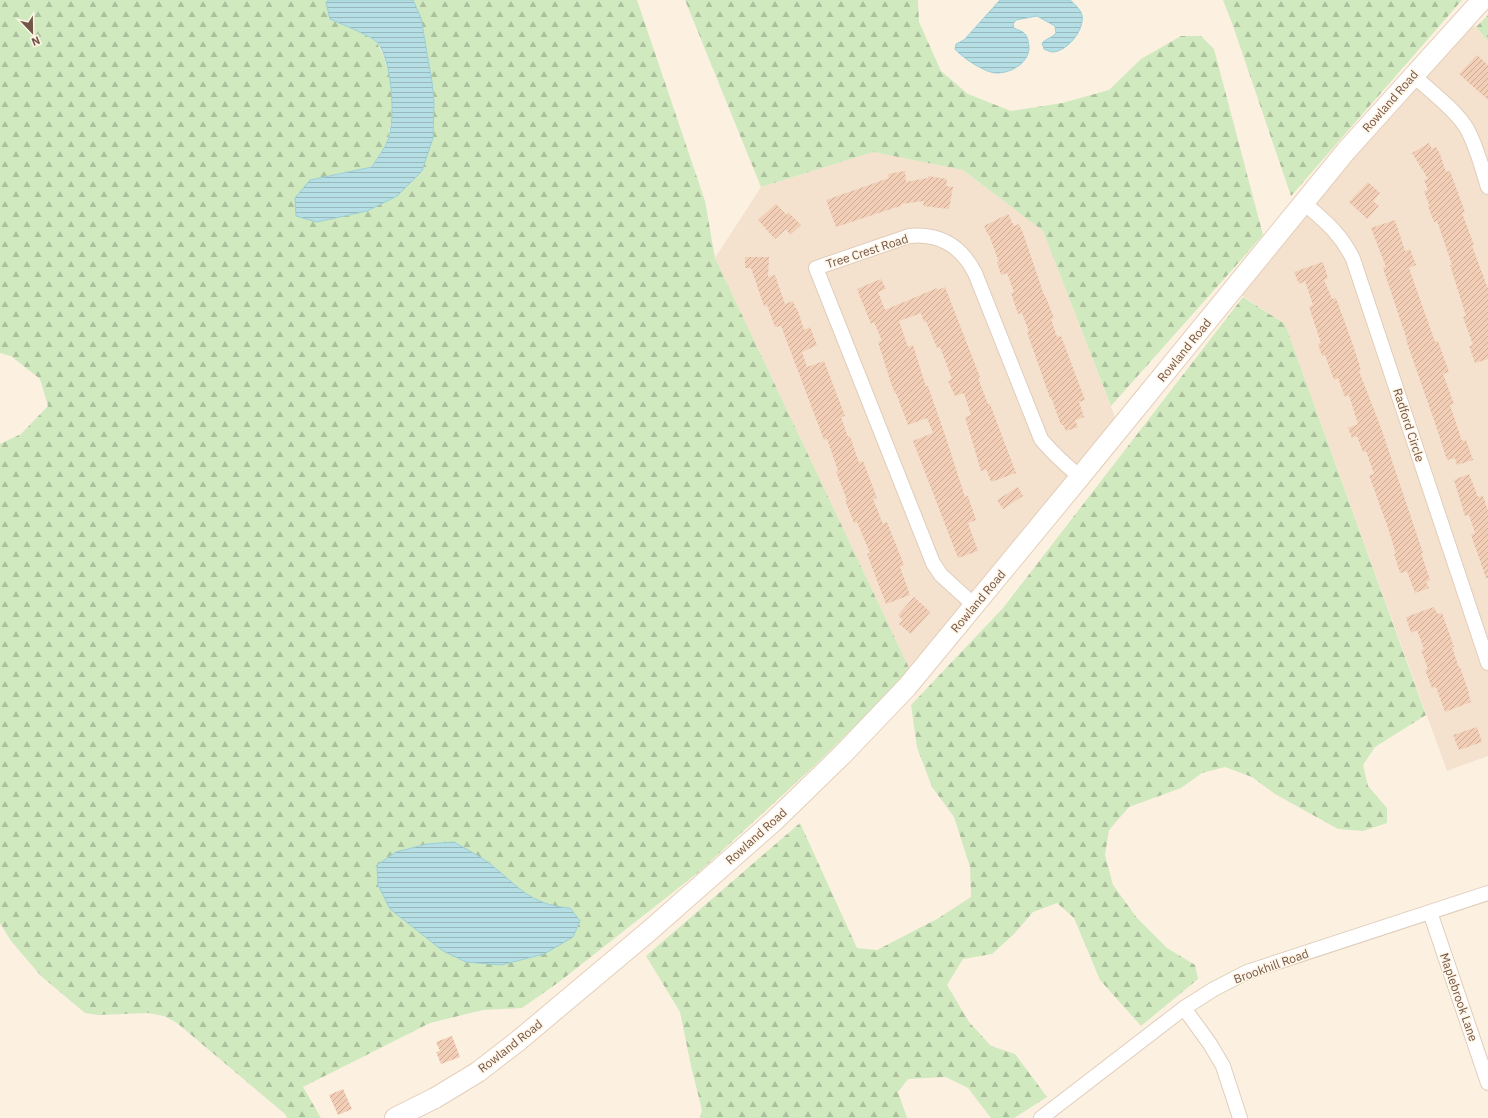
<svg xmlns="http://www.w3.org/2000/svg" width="1488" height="1118" font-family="'IBM Plex Sans',sans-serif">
	<defs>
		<pattern id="forest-firs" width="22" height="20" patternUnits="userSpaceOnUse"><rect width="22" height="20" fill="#d0e9bf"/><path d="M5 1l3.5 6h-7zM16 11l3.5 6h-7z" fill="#adc09d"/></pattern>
		<pattern id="water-rules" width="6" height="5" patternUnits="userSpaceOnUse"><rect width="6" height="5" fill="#b5dfe5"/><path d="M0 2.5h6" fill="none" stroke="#98b8bb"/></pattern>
		<pattern id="building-hatch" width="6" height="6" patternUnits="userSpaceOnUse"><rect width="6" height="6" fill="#f2ceb7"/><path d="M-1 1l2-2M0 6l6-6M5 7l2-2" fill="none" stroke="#c8aa97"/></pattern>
	</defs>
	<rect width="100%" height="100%" fill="#fcf1e0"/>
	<!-- residential -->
	<path fill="#f4e2ce" d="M1470 21 1488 41V756L1447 771 1285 324 1238 293Z
		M873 152 963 170 1043 231 1117 422 911 672 715 258 761 187Z"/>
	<!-- forest -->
	<path fill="url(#forest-firs)" fill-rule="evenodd" d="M0 0H329L326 3 359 32 376 41 384 57 392 86V114L388 140 372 167 310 180 317 222 367 211 397 196 433 138 434 102 432 82 421 18 413 0H637L705 201 715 258 911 672 814 766 700 871 559 982 522 1008 483 1010 430 1023 303 1087 321 1118H287L285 1114 177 1023 164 1016 148 1013 98 1015 85 1013 41 976 11 941 0 923V444L21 434 48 406 40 379 11 356 0 353ZM427 844 488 862 510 882 536 901 556 907 570 908 390 909 377 865 396 852Z
		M685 0H918L919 22 941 71 968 94 1011 111 1062 103 1109 90 1141 59 1181 36H1201L1214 49 1263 235 1111 406 1043 231 963 170 873 152 761 187Z
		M1223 0H1462L1291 196 1232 23Z
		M1488 15V41L1476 27Z
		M1243 297 1285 324 1426 715 1375 747 1363 765 1368 786 1387 808V823L1363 831 1338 829 1275 794 1252 777 1225 767 1202 773 1181 788 1129 807 1109 830 1105 855 1113 885 1137 918 1167 948 1195 965 1198 979 1141 1026 1100 980 1074 918 1057 903 1033 912 1014 934 992 954 963 959 947 985 969 1022 991 1046 1015 1054 1047 1097 1014 1118H991L968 1088 946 1077 908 1079 898 1092 907 1118H700L702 1110 691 1066 680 1012 646 956 800 823 857 948 877 950 937 919 971 897 970 867 954 817 932 787 917 747 911 705 1003 608Z"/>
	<!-- water -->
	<path fill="url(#water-rules)" stroke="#9bcfd7" d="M329 0H413L421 18 432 82 434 102 433 138 422 171 397 196 367 211 317 222 296 216 295 198 310 180 372 167C377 159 384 149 388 140 396 119 392 59 377 42 371 36 339 23 330 19L326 2Z
		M1000 0H1070C1075 4 1080 9 1082 15 1085 29 1068 51 1053 52 1050 52 1046 50 1044 49L1042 43C1047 38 1052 38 1056 33L1055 26 1037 16 1016 20 1013 24 1014 28C1017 30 1023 31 1025 34 1028 37 1028 42 1029 46 1030 62 1012 73 997 73 988 73 977 66 969 61 964 57 959 54 955 49L956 44 964 40Z
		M454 842C466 849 478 855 489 863 518 886 530 905 570 908L580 921 573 937 544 954 501 965 466 962 443 951 390 909 378 885 377 865 396 852 427 844Z"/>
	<!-- building -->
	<path fill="url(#building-hatch)" d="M1477 55 1488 65V100L1459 74Z
		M1429 143 1432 149 1436 147 1440 154 1446 172 1450 171 1465 212 1462 213 1474 245 1472 246 1488 289V359L1475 363 1469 346 1473 345 1463 317 1466 316 1450 265H1452L1437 221 1434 222 1428 206 1429 205 1424 191 1428 190 1424 180 1428 179 1412 153Z
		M905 171 906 182 928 178V176L947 179 946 186 953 187 949 209 923 206 924 201 901 204V206L894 208 836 227 826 200 889 178 888 174Z
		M1368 182 1380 193 1373 201 1379 206 1367 219 1349 202Z
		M776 204 787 215 789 213 801 225 790 235 786 229 775 239 758 220Z
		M1008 214 1014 226 1019 224 1023 233 1044 295H1045L1054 318 1051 319 1057 337 1061 336 1085 400 1079 402 1084 417 1075 420 1078 427 1066 431 1063 425H1061L1051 397 1050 398 1027 332H1029L1022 313 1018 314 1011 293 1014 292 1007 273 1001 275 997 262H999L989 235H988L984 226Z
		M1395 220 1405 251 1410 249 1416 265 1409 268 1435 342 1438 341 1449 372 1443 374 1454 404 1450 405 1462 441 1466 440 1473 460 1457 465 1455 458 1447 460 1435 423 1406 340H1407L1383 268 1386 267 1371 228Z
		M745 257H769L768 277 775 275 785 304 793 301 796 309 797 308 804 330 810 327 817 345 802 352 807 367 824 361 845 416 841 417 848 437 850 436 859 463 863 461 877 498 873 499 883 524 887 522 900 555 904 565 900 567 910 595 886 604 867 554 870 553 857 522 854 523 845 500H847L836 472 838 471 827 439 824 440 781 326 775 327 767 305 764 306 751 268H745Z
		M1323 262 1328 278 1324 280 1332 299 1336 298 1353 345 1361 370 1359 371 1381 428 1423 553H1421L1430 580 1426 582 1429 588 1415 593 1407 571 1400 573 1394 554H1396L1388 528 1369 475 1374 474 1366 451 1363 452 1357 436 1352 438 1348 428 1358 424 1349 395 1345 397 1338 378 1334 380 1325 355 1322 356 1318 344 1321 343 1309 307 1313 305 1305 281 1299 284 1294 272Z
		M881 279 886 289 878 292 885 310 937 288 938 290 945 287 980 377 978 378 988 404H990L1016 473 991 482 986 469 981 471 965 417 971 415 964 393 955 396 948 381 952 379 940 347 937 348 926 321 924 322 921 313 899 321 908 347 913 345 926 387 928 386 946 438 965 497 968 496 976 520 968 523 978 551 958 558 913 441 933 433 927 418 908 425 896 393 895 394 890 380 878 342 882 341 874 322 871 324 857 289Z
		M1469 474 1478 497 1483 496 1488 511V578H1486L1471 535 1475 533 1469 515 1465 516 1454 480Z
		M1018 487 1023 496 1003 509 997 500Z
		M914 597 930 612 911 634 899 624 903 620 898 615Z
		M1434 607 1436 612H1437L1438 614 1442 613 1454 647H1452L1459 668 1460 667 1469 693H1468L1471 702 1445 712 1436 687 1432 688 1425 670 1428 669 1421 650 1424 649 1417 630 1411 633 1406 617Z
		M1477 727 1482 742 1459 750 1453 735Z
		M452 1036 460 1057 441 1064 436 1052 440 1051 436 1042Z
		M343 1089 352 1109 338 1115 329 1095Z"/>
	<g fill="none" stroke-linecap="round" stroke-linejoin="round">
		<!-- street casing -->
		<g stroke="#e0cdbc" stroke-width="16">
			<path id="street" d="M1413 75C1429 90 1457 111 1467 129 1477 147 1482 168 1488 187
				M1304 203C1325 221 1341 234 1353 259L1488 663
				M974 605 941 575 933 563 816 268 909 236C940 233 961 246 975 273L1041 439C1053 454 1066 465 1080 477
				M1430 912 1488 1083
				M1184 1008 1210 1044 1223 1066 1240 1118
				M1041 1118 1184 1008 1214 989 1247 972 1488 893"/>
		</g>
		<!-- secondary casing -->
		<g stroke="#e5ceba" stroke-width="22">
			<path id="secondary" d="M395 1118 435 1098 478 1072 518 1041 648 932 773 822 843 754 907 687 1080 477 1346 151 1482 0"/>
		</g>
		<!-- street -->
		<use href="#street" stroke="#fff" stroke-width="14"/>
		<!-- secondary -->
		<use href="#secondary" stroke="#fff" stroke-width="20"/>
	</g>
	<g text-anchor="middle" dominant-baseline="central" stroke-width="3" stroke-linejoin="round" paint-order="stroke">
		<!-- street labels -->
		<g font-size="12" fill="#735647" stroke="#fff5e6">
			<text transform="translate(1390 101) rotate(-49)">Rowland Road</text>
			<text transform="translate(867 251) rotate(-18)">Tree Crest Road</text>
			<text transform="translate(1184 350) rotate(-51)">Rowland Road</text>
			<text transform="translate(1409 425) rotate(72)">Radford Circle</text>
			<text transform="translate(978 601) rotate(-50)">Rowland Road</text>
			<text transform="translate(756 836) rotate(-42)">Rowland Road</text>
			<text transform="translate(1271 966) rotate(-20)">Brookhill Road</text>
			<text transform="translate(1459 997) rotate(71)">Maplebrook Lane</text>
			<text transform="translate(510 1046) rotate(-38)">Rowland Road</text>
		</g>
	</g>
	<!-- north arrow -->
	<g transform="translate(32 32) rotate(158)" stroke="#fff5e6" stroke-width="3" paint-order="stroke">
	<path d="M0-3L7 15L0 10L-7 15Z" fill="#735647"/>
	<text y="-6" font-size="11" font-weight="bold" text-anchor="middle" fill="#735647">N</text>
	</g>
</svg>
